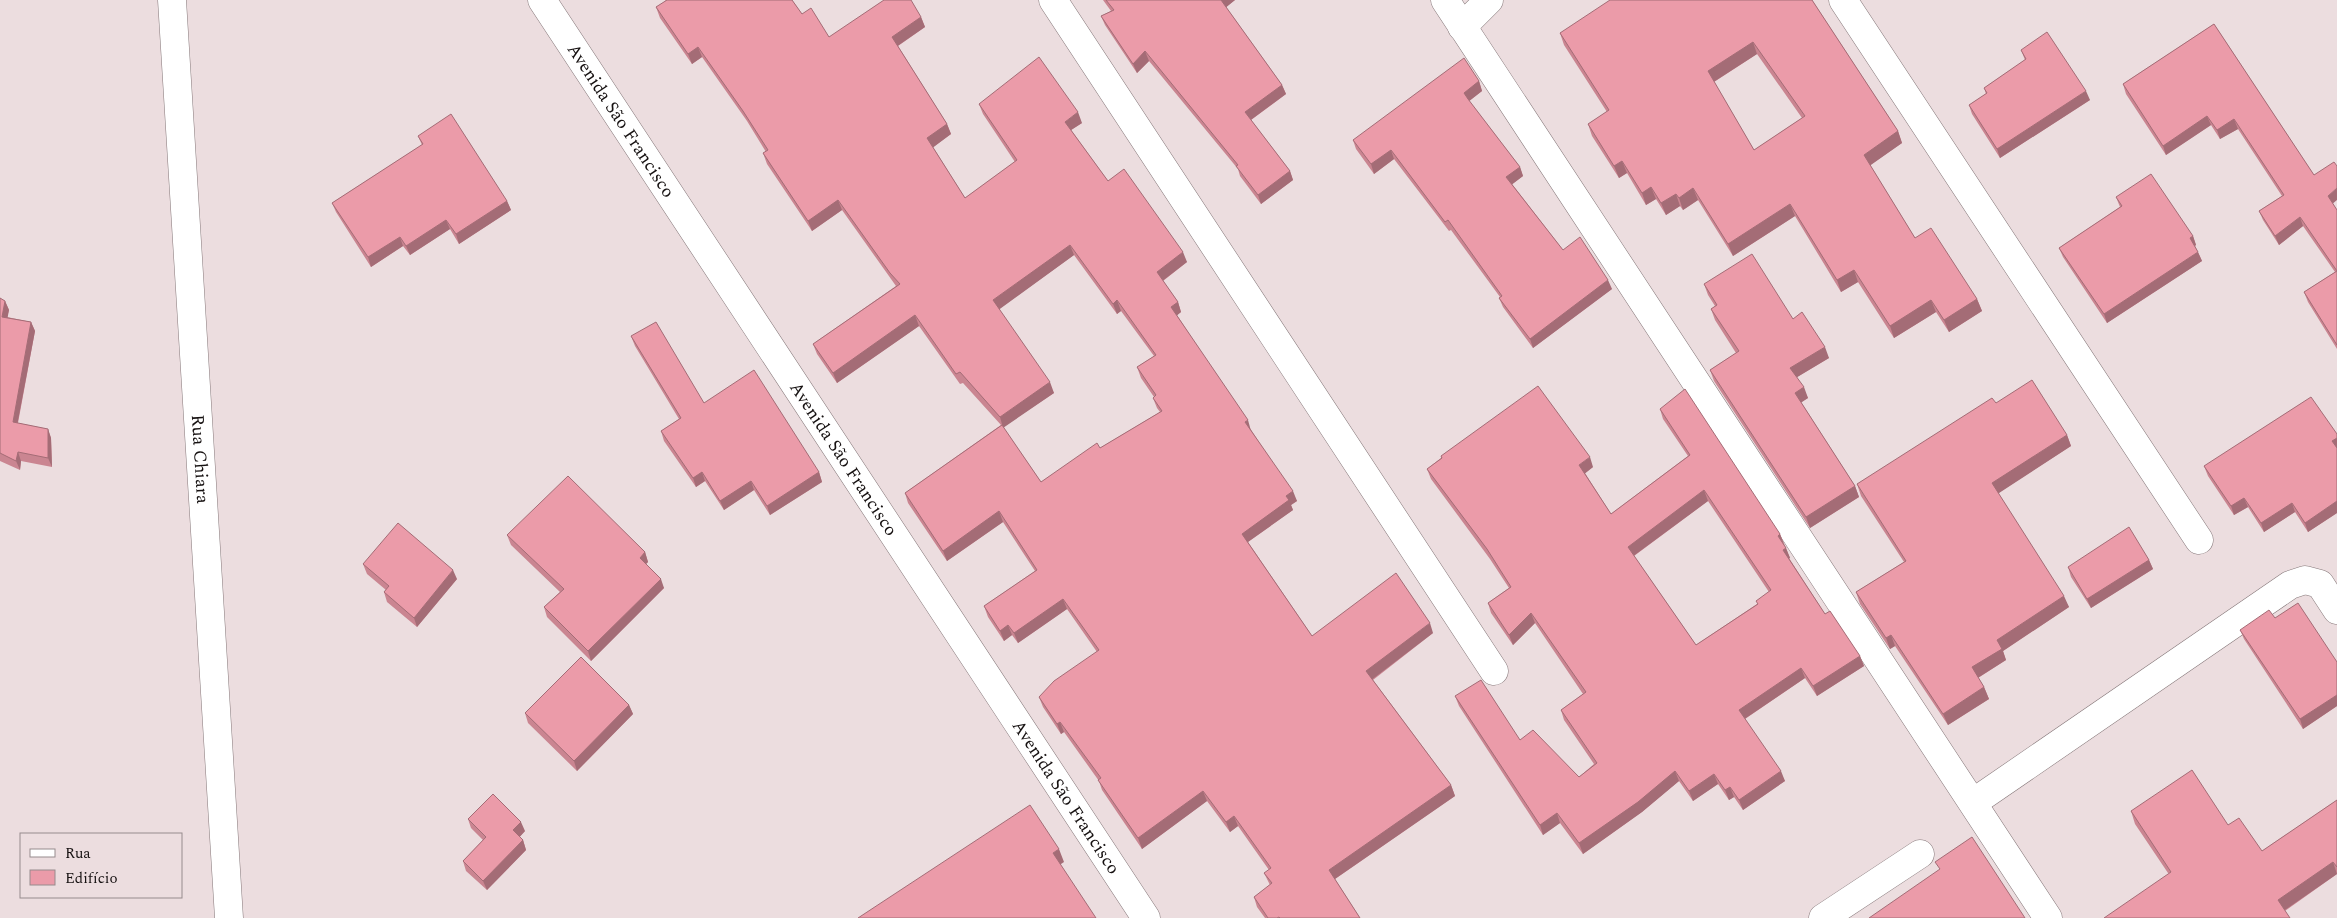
<svg xmlns="http://www.w3.org/2000/svg" width="2337" height="918" font-family="Spectral,serif">
	<rect width="100%" height="100%" fill="#ecdddf"/>
	<g fill="none" stroke-linecap="round" stroke-linejoin="round">
		<!-- minor casing -->
		<g stroke="#86787a" stroke-width="29">
			<g id="minor">
				<path id="s1" d="M172 0 229 918"/>
				<path id="s2" d="M542 0 1146 918"/>
				<path d="M1053 0 1494 671"/>
				<path d="M1445 0 2048 918"/>
				<path d="M1843 0 2199 540"/>
				<path d="M1462 27 1489 0"/>
				<path d="M1974 802 2290 585 2305 580 2320 584 2337 610"/>
				<path d="M1823 918 1920 854"/>
			</g>
		</g>
		<!-- minor -->
		<use href="#minor" stroke="#fff" stroke-width="28"/>
	</g>
	<!-- wall -->
	<path fill="#ca8591" fill-rule="evenodd" d="M665 0H792L802 14 829 37 921 17 925 27 898 46 947 124 951 134 933 147 965 198 1015 162 983 114 979 104 1082 123 1071 130 1108 181 1187 262 1163 281 1178 302 1181 312 1177 315 1297 501 1291 505 1293 510 1248 542 1312 636 1433 633 1373 680 1451 785 1455 796 1335 879 1360 918H1265L1257 907 1254 897 1270 885 1264 873 1269 870 1238 826 1230 832 1207 801 1142 849 1102 790 1099 781 1064 732 1061 734 1043 707 1039 697 1097 652 1067 609 1018 643 1012 635 1004 641 988 617 984 606 1035 571 1003 522 947 561 908 503 905 493 1001 425 963 383 960 384 919 326 837 383 817 354 813 344 896 286 842 210 812 231 767 164 763 153 766 152 747 121 702 57 692 64 660 18 656 7 666 1ZM1074 255 1117 314 1121 311 1154 356 1137 367 1141 378 1154 397 1153 398 1157 408 1160 412 1100 448 1041 482 1003 427 1054 393 999 309Z
		M1103 0H1235L1226 7 1282 85 1286 94 1251 120 1290 171 1293 180 1261 204 1240 176 1238 169 1149 61 1137 73 1105 25 1101 16 1111 11Z
		M1812 0 1898 131 1902 143 1870 165 1915 238 1977 299 1982 311 1949 332 1936 312 1894 338 1858 282 1841 292 1795 216 1733 256 1698 200 1683 210 1680 206 1666 215 1656 199 1646 205 1627 173 1619 178 1592 136 1588 124 1607 112 1564 45 1560 33ZM1757 54 1802 118 1754 150 1714 82Z
		M2214 24 2337 210V349L2308 302 2304 292 2335 272 2303 226 2279 245 2263 220 2259 211 2282 196 2238 129 2220 139 2211 125 2166 155 2126 94 2123 84Z
		M2021 50 2090 100 2000 158 1972 114 1969 105 1986 94 1984 88 2025 60Z
		M1479 81 1482 91 1469 101 1520 167 1523 176 1512 184 1563 250 1612 289 1533 348 1503 307 1499 298 1500 297 1451 230 1449 231 1394 159 1374 174 1356 149 1353 140Z
		M418 136 507 201 511 210 459 244 450 229 410 255 403 246 371 267 336 212 332 203 422 145Z
		M2116 197 2193 236 2196 245 2195 246 2202 261 2107 323 2063 257 2059 248 2120 207Z
		M1704 284 1793 319 1829 358 1797 377 1808 398 1801 402 1855 486 1859 497 1810 528 1714 381 1710 370 1736 353 1715 320 1711 309 1715 306 1708 295Z
		M0 298 5 301 9 310 7 317 31 322 35 331 18 423 48 429 51 438 52 467 21 461 20 470 0 461Z
		M631 336 704 403 819 472 822 482 770 515 754 490 724 510 705 481 696 487 664 441 661 431 679 419 635 346Z
		M1996 403 2067 435 2071 446 1998 493 2069 607 2003 651 2006 660 1978 678 1984 687 1989 699 1948 725 1895 646 1890 649 1860 604 1856 592 1904 562 1861 496 1857 484Z
		M1660 409 1780 534 1790 558H1789L1825 614 1860 656 1864 666 1817 696 1805 678 1745 719 1785 781 1743 810 1734 797 1729 800 1718 784 1693 801 1679 781 1642 812 1583 854 1560 823 1543 835 1459 706 1455 696 1520 740 1579 777 1594 764 1564 720 1561 710 1583 694 1535 623 1513 645 1491 613 1488 603 1509 588 1490 559 1431 479 1427 469 1441 458V456L1593 467 1585 473 1611 514 1688 456 1663 419ZM1708 501 1769 592 1757 604 1696 645 1634 556Z
		M2337 434V513L2308 532 2295 512 2264 532 2248 507 2234 515 2208 476 2204 466Z
		M507 535 645 552 648 562 646 564 664 588 591 661 547 617 544 607 560 592 511 545Z
		M2149 560 2153 569 2091 608 2071 577 2068 567Z
		M363 564 457 579 417 627 387 602 384 592 386 590 367 574Z
		M2275 618 2337 662V706L2303 729 2244 639 2240 630Z
		M629 705 633 714 577 771 528 723 525 713Z
		M2337 800V874L2285 911 2168 873 2135 824 2131 811 2228 825 2262 851Z
		M468 819 525 831 519 837 523 840 526 850 487 890 466 871 463 861 483 840 471 828Z"/>
	<!-- shaded-wall -->
	<path fill="#a46c76" d="M1221 0H1235L1224 9Z
		M921 17 925 27 896 47 892 37Z
		M1753 42 1757 54 1712 83 1708 71Z
		M698 47 702 57 692 64 688 54Z
		M1145 51 1149 61 1137 73 1133 64Z
		M1479 81 1482 91 1468 102 1464 93Z
		M1282 85 1286 94 1248 122 1245 112Z
		M2086 91 2090 100 2000 158 1997 149Z
		M1078 112 1082 123 1068 132 1065 122Z
		M2207 116 2211 125 2166 155 2163 146Z
		M2234 119 2238 129 2220 139 2217 130Z
		M947 124 951 134 931 149 927 138Z
		M1898 131 1902 143 1868 167 1864 155Z
		M1391 150 1394 159 1374 174 1371 164Z
		M1622 161 1627 173 1619 178 1614 166Z
		M1520 167 1523 176 1510 186 1506 177Z
		M1290 171 1293 180 1261 204 1258 195Z
		M1651 187 1656 199 1646 205 1642 193Z
		M1693 188 1698 200 1683 210 1679 198Z
		M2337 188V200L2331 205 2328 196Z
		M1676 194 1680 206 1666 215 1661 203Z
		M838 200 842 210 812 231 808 221Z
		M507 201 511 210 459 244 456 234Z
		M1790 204 1795 216 1733 256 1728 244Z
		M2300 217 2303 226 2279 245 2275 236Z
		M446 220 450 229 410 255 406 246Z
		M2193 236 2196 245 2193 247 2190 238Z
		M400 237 403 246 371 267 368 257Z
		M1070 245 1074 255 997 311 993 300Z
		M1183 252 1187 262 1161 282 1157 272Z
		M2198 252 2202 261 2107 323 2104 314Z
		M1854 270 1858 282 1841 292 1837 280Z
		M1608 280 1612 289 1533 348 1530 339Z
		M1977 299 1982 311 1949 332 1944 320Z
		M1117 300 1121 311 1117 314 1113 304Z
		M1931 300 1936 312 1894 338 1890 326Z
		M5 301 9 310 6 326 2 317Z
		M1178 302 1181 312 1175 317 1171 307Z
		M915 315 919 326 837 383 833 373Z
		M31 322 35 331 16 431 13 422Z
		M1825 347 1829 358 1794 379 1790 368Z
		M1050 382 1054 393 1003 428 1000 417Z
		M1804 387 1808 398 1799 404 1795 393Z
		M1248 420 1251 431 1245 422Z
		M48 429 51 438 52 467 48 458Z
		M2067 435 2071 446 1996 495 1992 483Z
		M2337 438V449L2332 441Z
		M18 452 21 461 20 470 16 461Z
		M1590 457 1593 467 1583 475 1579 465Z
		M702 472 705 481 696 487 693 478Z
		M819 472 822 482 770 515 767 506Z
		M751 481 754 490 724 510 720 501Z
		M1855 486 1859 497 1810 528 1806 517Z
		M1704 490 1708 501 1632 557 1628 547Z
		M1293 491 1297 501 1291 505 1293 510 1245 544 1242 534 1286 496Z
		M2244 498 2248 507 2234 515 2231 506Z
		M2337 501V513L2308 532 2305 523Z
		M2292 503 2295 512 2264 532 2261 523Z
		M999 511 1003 522 947 561 943 551Z
		M1780 534 1784 544 1778 536Z
		M1786 548 1790 558 1787 560 1783 550Z
		M645 552 648 562 643 567 640 558Z
		M2149 560 2153 569 2091 608 2087 599Z
		M453 570 457 579 417 627 414 618Z
		M661 579 664 588 591 661 588 651Z
		M2064 596 2069 607 2003 651 2006 660 1976 679 1972 667 1997 640Z
		M1063 599 1067 609 1018 643 1014 633Z
		M1531 613 1535 623 1513 645 1509 635Z
		M1430 623 1433 633 1370 681 1366 671Z
		M1008 625 1012 635 1004 641 1000 631Z
		M1891 635 1895 646 1890 649 1886 638Z
		M1860 656 1864 666 1817 696 1813 686Z
		M1801 668 1805 678 1743 720 1739 710Z
		M1984 687 1989 699 1948 725 1943 714Z
		M2337 695V706L2303 729 2300 719Z
		M629 705 633 714 577 771 574 761Z
		M1060 722 1064 732 1061 734 1057 724Z
		M1675 771 1679 781 1642 812 1583 854 1579 843Z
		M1781 771 1785 781 1743 810 1739 800Z
		M1714 774 1718 784 1693 801 1689 791Z
		M1451 785 1455 796 1332 881 1329 870Z
		M1730 787 1734 797 1729 800 1725 790Z
		M1203 791 1207 801 1142 849 1138 838Z
		M1557 813 1560 823 1543 835 1540 825Z
		M1234 816 1238 826 1230 832 1226 822Z
		M521 822 525 831 517 840 513 830Z
		M523 840 526 850 487 890 483 881Z
		M1059 849 1064 862 1058 866 1053 853Z
		M2333 862 2337 874 2282 912 2278 900Z"/>
	<!-- building -->
	<path fill="#eb9ba9" stroke="#a46c76" fill-rule="evenodd" d="M667 0H792L802 14 811 8 829 37 884 0H911L921 17 892 37 947 124 927 138 965 198 1017 160 979 104 1039 57 1078 112 1065 122 1108 181 1124 169 1183 252 1157 272 1178 302 1171 307 1248 420 1245 422 1293 491 1286 496 1289 500 1242 534 1312 636 1396 573 1430 623 1366 671 1451 785 1329 870 1360 918H1280L1279 917 1277 918H1268L1254 897 1272 883 1264 873 1271 868 1234 816 1226 822 1203 791 1138 838 1098 780 1101 778 1060 722 1057 724 1039 697 1054 681 1099 650 1063 599 1014 633 1008 625 1000 631 984 606 1037 570 999 511 943 551 905 493 1002 425 1041 482 1097 443 1100 448 1162 411 1153 398 1156 395 1137 367 1156 355 1117 300 1113 304 1070 245 993 300 1050 382 1000 417 960 372 956 374 915 315 833 373 813 344 900 284 890 273 838 200 808 221 763 153 768 150 743 111 698 47 688 54 656 7Z
		M1106 0H1221L1282 85 1245 112 1290 171 1258 195 1236 166 1238 165 1145 51 1133 64 1101 16 1114 10Z
		M1610 0H1812L1898 131 1864 155 1915 238 1931 228 1977 299 1944 320 1931 300 1890 326 1854 270 1837 280 1790 204 1728 244 1693 188 1679 198 1676 194 1661 203 1651 187 1642 193 1622 161 1614 166 1588 124 1609 110 1560 33ZM1753 42 1805 116 1754 150 1708 71Z
		M2214 24 2314 175 2334 162 2337 166V188L2328 196 2337 210V345L2304 292 2337 271 2300 217 2275 236 2259 211 2284 195 2234 119 2217 130 2207 116 2163 146 2123 84Z
		M2047 32 2086 91 1997 149 1969 105 1987 93 1984 88 2026 59 2021 50Z
		M1464 58 1479 81 1464 93 1468 99 1520 167 1506 177 1563 250 1580 237 1608 280 1530 339 1499 298 1502 296 1448 220 1445 222 1391 150 1371 164 1353 140Z
		M451 114 507 201 456 234 446 220 406 246 400 237 368 257 332 203 423 144 418 136Z
		M2151 174 2193 236 2190 238 2198 252 2104 314 2059 248 2122 206 2116 197Z
		M1752 254 1793 319 1802 312 1825 347 1790 368 1804 387 1795 393 1855 486 1806 517 1710 370 1739 351 1711 309 1717 305 1704 284Z
		M0 298 5 301 2 317 31 322 13 422 48 429V458L18 452 16 461 0 453Z
		M656 322 704 403 754 370 819 472 767 506 751 481 720 501 702 472 693 478 661 431 681 418 631 336Z
		M2032 380 2067 435 1992 483 2064 596 1997 640 2002 649 1972 667 1984 687 1943 714 1891 635 1886 638 1856 592 1906 561 1857 484 1992 398 1996 403Z
		M1538 386 1590 457 1579 465 1611 514 1690 455 1660 409 1685 389 1780 534 1778 536 1786 548 1783 550 1825 614 1830 611 1860 656 1813 686 1801 668 1739 710 1781 771 1739 800 1730 787 1725 790 1714 774 1689 791 1675 771 1638 802 1579 843 1557 813 1540 825 1455 696 1481 680 1520 740 1533 730 1579 777 1597 763 1561 710 1586 692 1531 613 1509 635 1488 603 1511 587 1487 549 1427 469 1442 458 1441 456ZM1704 490 1771 590 1756 601 1758 604 1696 645 1628 547Z
		M2311 397 2337 434V438L2332 441 2337 448V501L2305 523 2292 503 2261 523 2244 498 2231 506 2204 466Z
		M568 476 645 552 640 558 661 579 588 651 544 607 564 589 507 535Z
		M398 523 453 570 414 618 384 592 389 586 363 564Z
		M2129 527 2149 560 2087 599 2068 567Z
		M2298 603 2337 662V695L2300 719 2240 630 2269 610 2275 618Z
		M581 657 629 705 574 761 525 713Z
		M2192 770 2228 825 2239 818 2262 851 2337 800V867L2333 862 2278 900 2290 918H2104L2171 872 2131 811Z
		M493 794 521 822 513 830 523 840 483 881 463 861 486 837 468 819Z
		M1030 805 1059 849 1053 853 1096 918H858Z
		M1972 837 2025 918H1869L1940 869 1935 862Z"/>
	<g text-anchor="middle" dominant-baseline="central" stroke-width="4" stroke-linejoin="round" paint-order="stroke">
		<!-- street labels -->
		<g font-size="18" fill="#161111" stroke="#ecdddf">
			<text stroke="none"><textPath href="#s2" startOffset="144">Avenida São Francisco</textPath></text>
			<text stroke="none"><textPath href="#s1" startOffset="460">Rua Chiara</textPath></text>
			<text stroke="none"><textPath href="#s2" startOffset="549">Avenida São Francisco</textPath></text>
			<text stroke="none"><textPath href="#s2" startOffset="954">Avenida São Francisco</textPath></text>
		</g>
	</g>
	<!-- legend -->
	<rect x="20" y="833" width="162" height="65" fill="#ecdddf" stroke="#968b8d"/>
	<rect x="30" y="849" width="25" height="8" fill="#ffffff" stroke="#968b8d"/>
	<text x="65" y="858" font-size="15" fill="#161111">Rua</text>
	<rect x="30" y="870" width="25" height="15" fill="#eb9ba9" stroke="#968b8d"/>
	<text x="65" y="883" font-size="15" fill="#161111">Edifício</text>
</svg>
